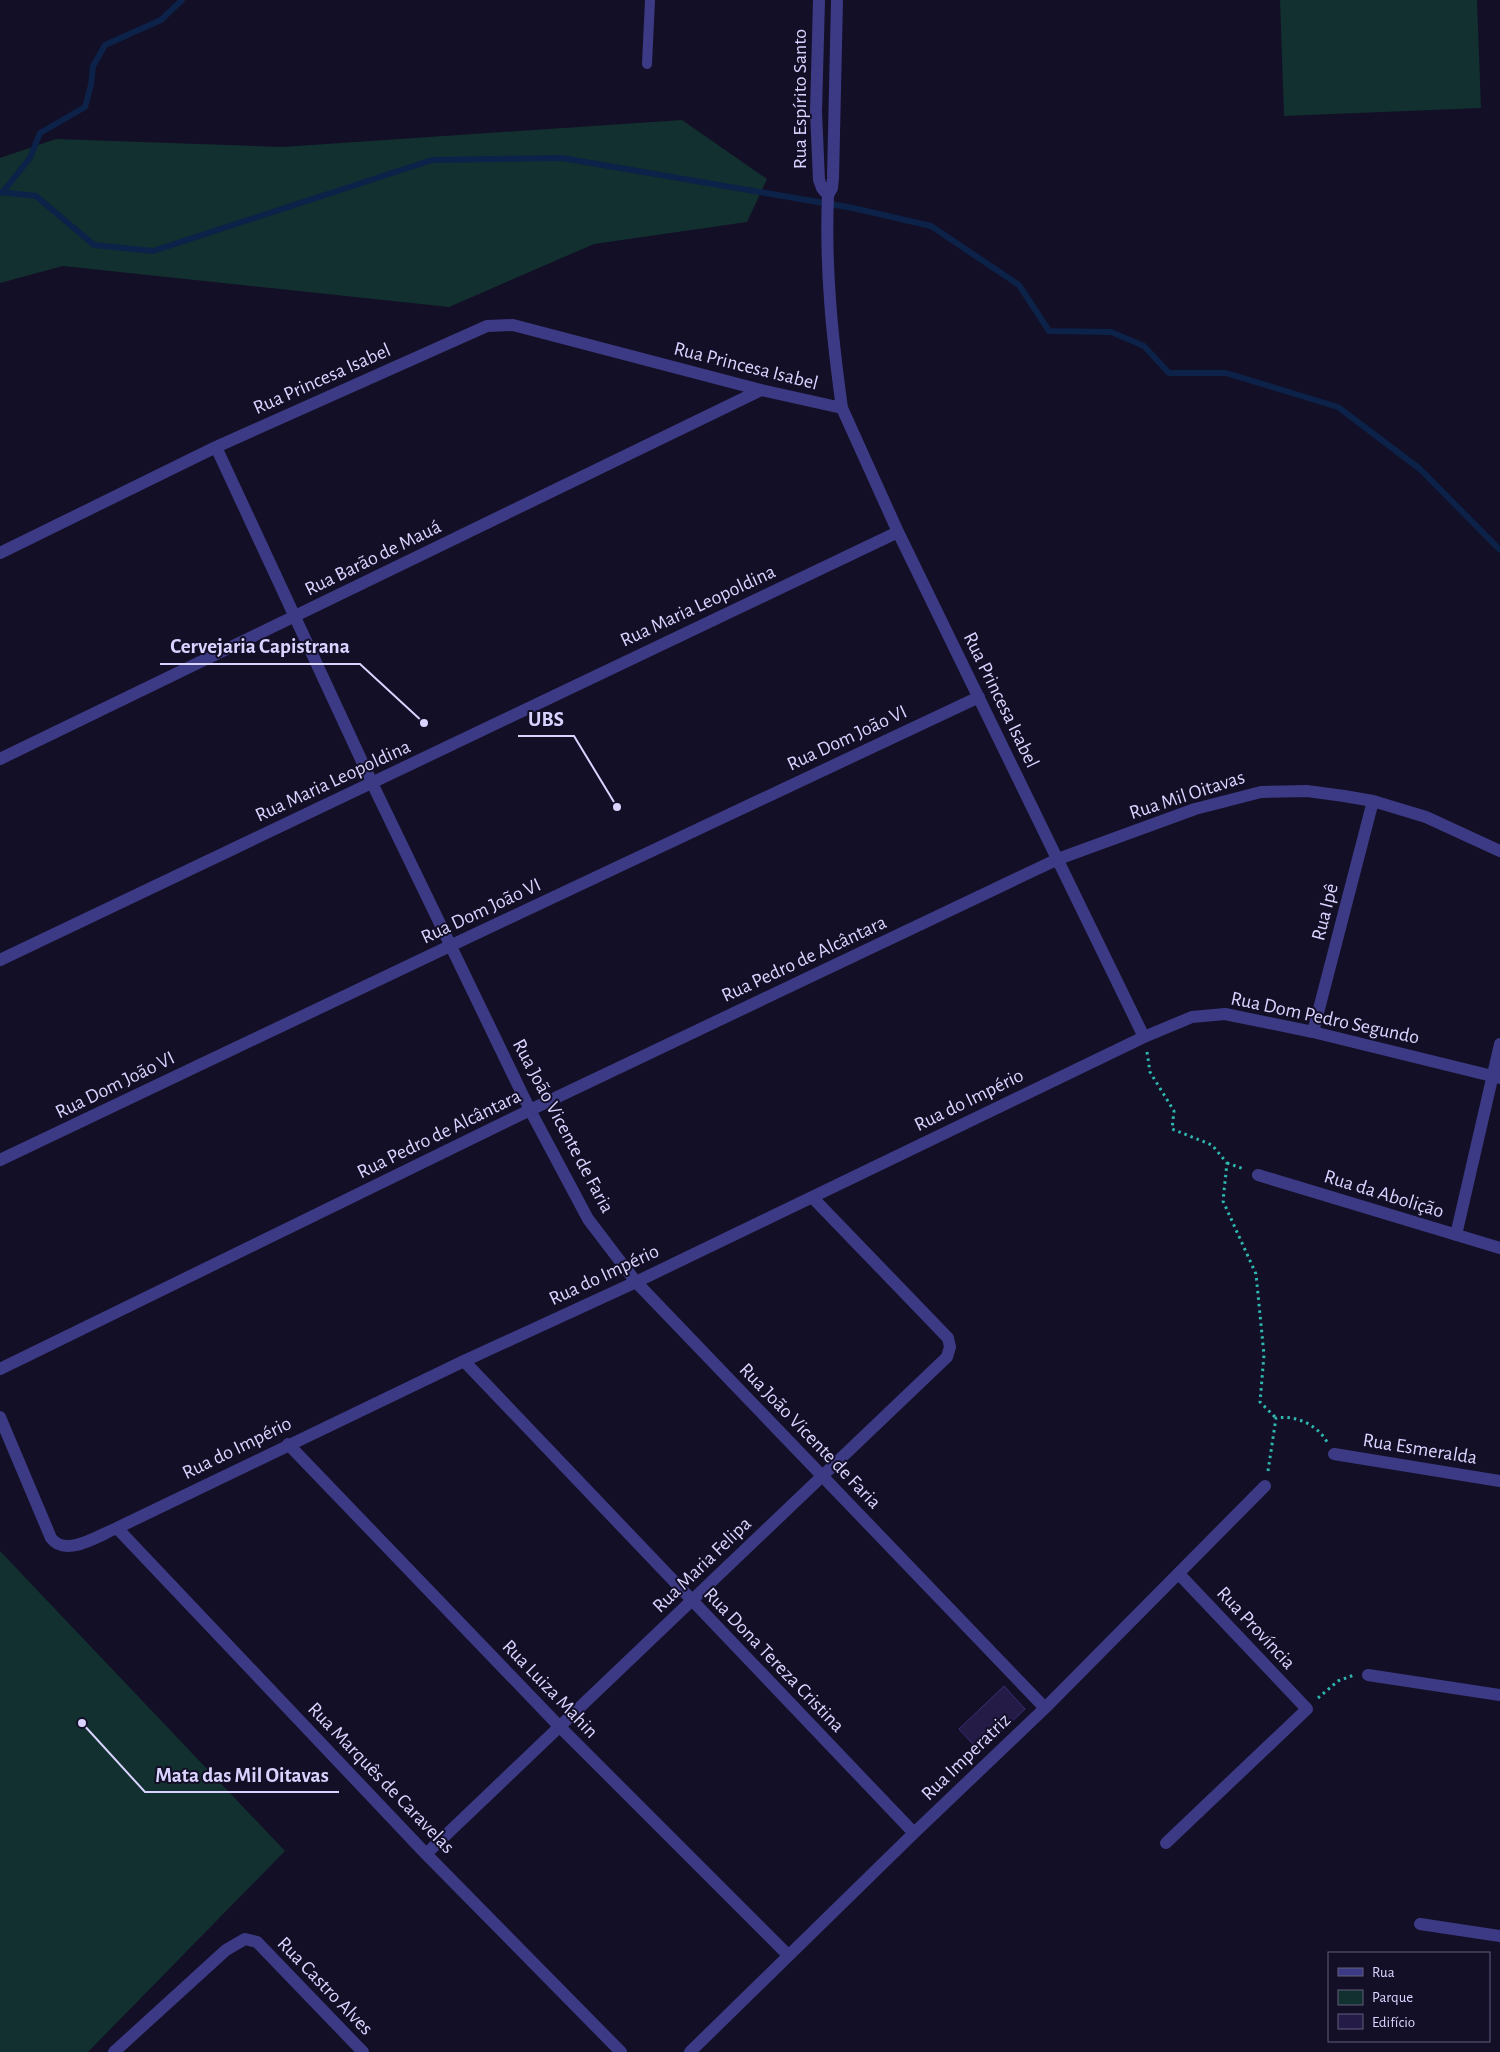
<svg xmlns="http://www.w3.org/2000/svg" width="1500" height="2052" font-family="'Alegreya Sans',sans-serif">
	<rect width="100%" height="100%" fill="#130f26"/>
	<!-- green -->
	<path fill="#12302f" d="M1280 0H1477L1481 108 1284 116Z
		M682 120 767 179 747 222 594 244 449 307 63 266 0 283V158L56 139 282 147Z
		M0 1551 285 1851 88 2052H0Z"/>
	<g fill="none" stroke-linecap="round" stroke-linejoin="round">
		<!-- stream -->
		<path stroke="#0c2248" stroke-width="6" d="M0 192 36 196 94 245 153 251 432 160 562 158 853 208 931 226 1019 285 1049 331 1111 332 1144 346 1169 373H1226L1338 407 1420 469 1500 550
			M2 193 30 158 40 133 85 107 91 85 93 66 105 45 161 20 182 0"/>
	</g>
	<!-- building -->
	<path fill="#241b47" stroke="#3b2d73" d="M1004 1686 1025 1709 980 1752 959 1729Z"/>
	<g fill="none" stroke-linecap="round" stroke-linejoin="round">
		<!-- path -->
		<path stroke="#2fb8b0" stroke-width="3" stroke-dasharray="2.5 4" stroke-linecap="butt" d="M1147 1052 1150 1072 1174 1111 1172 1129 1212 1145 1227 1163 1223 1201 1256 1274 1264 1355 1260 1402 1276 1418
			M1227 1163 1244 1169
			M1268 1471 1276 1418C1295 1415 1317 1424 1327 1442
			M1318 1698 1338 1681 1354 1675"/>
		<!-- lane -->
		<path stroke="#3d3a85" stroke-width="10" d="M647 64 650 0"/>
		<!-- street -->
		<path stroke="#3d3a85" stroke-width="12" d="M819 0 816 112 819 180 822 188 828 195
			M837 0 833 178 832 188 828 195C825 268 832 336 842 408
			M216 447 372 783 530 1110 588 1219 636 1282 1045 1708
			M0 553 216 447 487 326 513 325 761 390 842 408 898 532 1144 1037
			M0 759 761 390
			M0 960 898 532
			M1313 1032 1373 801
			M0 1160 452 945 979 697
			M1258 1175 1500 1248
			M1456 1235 1500 1044
			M464 1361 914 1833
			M0 1369 530 1110 1058 859 1195 809 1261 792 1307 791 1344 796 1373 801 1426 817 1500 851
			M0 1417 51 1538C66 1558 99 1535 117 1528L464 1361 636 1282 1144 1037 1192 1017 1225 1014 1313 1032 1500 1078
			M288 1444 559 1726 788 1955
			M1334 1454 1500 1481
			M117 1528 426 1854 621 2052
			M1368 1675 1500 1695
			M1166 1843 1307 1709 1179 1574
			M426 1854 947 1357 950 1347 948 1338 812 1197
			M1420 1924 1500 1936
			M114 2052 226 1950 245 1939 257 1942 363 2052
			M690 2052 914 1833 1045 1708 1265 1486"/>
	</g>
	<g text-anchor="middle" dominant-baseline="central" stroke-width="4" stroke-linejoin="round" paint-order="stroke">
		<!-- street labels -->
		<g font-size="20" fill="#d9d4ff" stroke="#130f26">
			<text transform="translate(800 99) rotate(-90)">Rua Espírito Santo</text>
			<text transform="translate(746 366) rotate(14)">Rua Princesa Isabel</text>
			<text transform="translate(322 379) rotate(-24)">Rua Princesa Isabel</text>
			<text transform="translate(373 558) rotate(-26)">Rua Barão de Mauá</text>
			<text transform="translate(698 606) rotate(-25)">Rua Maria Leopoldina</text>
			<text transform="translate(1001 700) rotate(64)">Rua Princesa Isabel</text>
			<text transform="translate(847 738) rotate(-25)">Rua Dom João VI</text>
			<text transform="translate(333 781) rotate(-25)">Rua Maria Leopoldina</text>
			<text transform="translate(1187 795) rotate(-18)">Rua Mil Oitavas</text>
			<text transform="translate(481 911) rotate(-25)">Rua Dom João VI</text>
			<text transform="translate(1325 912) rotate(-76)">Rua Ipê</text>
			<text transform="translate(804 959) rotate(-25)">Rua Pedro de Alcântara</text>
			<text transform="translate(1325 1018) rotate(12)">Rua Dom Pedro Segundo</text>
			<text transform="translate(115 1085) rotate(-26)">Rua Dom João VI</text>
			<text transform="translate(969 1100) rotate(-26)">Rua do Império</text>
			<text transform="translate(563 1126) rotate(62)">Rua João Vicente de Faria</text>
			<text transform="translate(439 1134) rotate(-26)">Rua Pedro de Alcântara</text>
			<text transform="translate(1384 1194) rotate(17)">Rua da Abolição</text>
			<text transform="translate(604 1275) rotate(-25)">Rua do Império</text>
			<text transform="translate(810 1436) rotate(46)">Rua João Vicente de Faria</text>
			<text transform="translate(237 1448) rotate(-26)">Rua do Império</text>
			<text transform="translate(1420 1449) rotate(9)">Rua Esmeralda</text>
			<text transform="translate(702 1565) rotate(-44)">Rua Maria Felipa</text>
			<text transform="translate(1256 1628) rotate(47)">Rua Província</text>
			<text transform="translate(774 1660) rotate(46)">Rua Dona Tereza Cristina</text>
			<text transform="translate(550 1689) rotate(46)">Rua Luiza Mahin</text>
			<text transform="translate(966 1757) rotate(-44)">Rua Imperatriz</text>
			<text transform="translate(381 1778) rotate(46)">Rua Marquês de Caravelas</text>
			<text transform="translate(325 1986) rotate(46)">Rua Castro Alves</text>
		</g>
	</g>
	<!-- callouts -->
	<path fill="none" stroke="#d9d4ff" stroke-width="2" d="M424 723L360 664H160M617 807L574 736H518M82 1723L145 1792H339"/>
	<g fill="#d9d4ff" stroke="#130f26" stroke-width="2">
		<circle cx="424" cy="723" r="5"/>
		<circle cx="617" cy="807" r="5"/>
		<circle cx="82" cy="1723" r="5"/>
	</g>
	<g font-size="21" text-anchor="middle" font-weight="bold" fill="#d9d4ff" stroke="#130f26" stroke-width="4" stroke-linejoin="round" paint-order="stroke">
		<text x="260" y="653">Cervejaria Capistrana</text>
		<text x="546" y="726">UBS</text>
		<text x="242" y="1782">Mata das Mil Oitavas</text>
	</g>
	<!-- legend -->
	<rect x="1328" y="1952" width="162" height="90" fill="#130f26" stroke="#625e7d"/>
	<rect x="1338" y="1968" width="25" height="8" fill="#3d3a85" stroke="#625e7d"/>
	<text x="1372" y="1977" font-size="15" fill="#d9d4ff">Rua</text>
	<rect x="1338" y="1990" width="25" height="15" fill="#12302f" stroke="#625e7d"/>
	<text x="1372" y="2002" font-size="15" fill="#d9d4ff">Parque</text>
	<rect x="1338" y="2014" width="25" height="15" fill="#241b47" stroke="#625e7d"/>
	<text x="1372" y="2027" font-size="15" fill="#d9d4ff">Edifício</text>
</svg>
